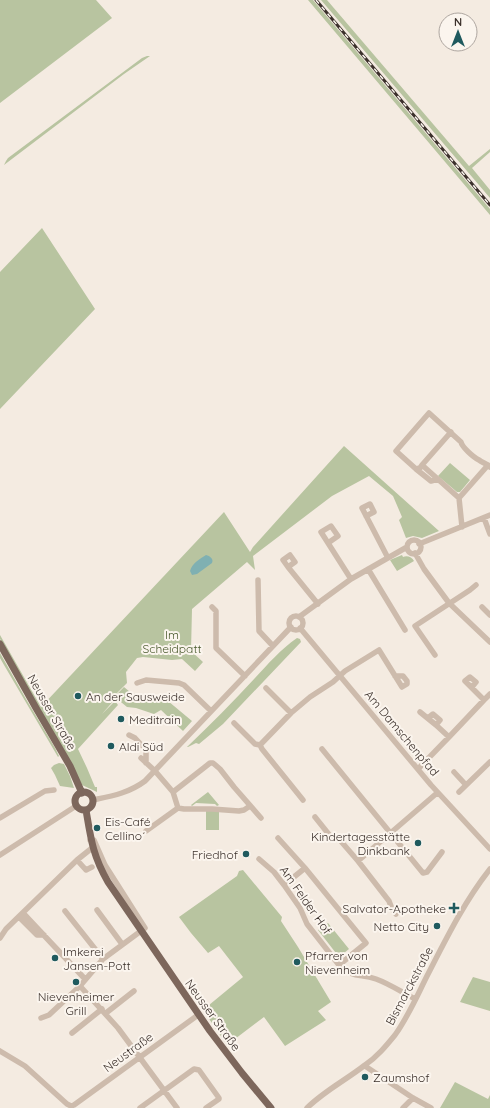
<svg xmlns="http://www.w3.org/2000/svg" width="490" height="1108" font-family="Quicksand,sans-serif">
	<rect width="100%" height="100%" fill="#f4ebe1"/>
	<!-- green -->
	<path fill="#b8c4a0" d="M0 0H96L112 18 0 103Z
		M308 0H313L490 209V215Z
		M321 0H327L469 166 490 149V152L472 168 490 190V198Z
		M147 56H150L124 74 4 165 6 161 8 158 142 58Z
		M42 228 95 309 0 409V272Z
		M344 446 439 531 422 538 413 536 406 538 399 520 402 517 393 496 369 476 332 496 253 556 255 570 247 562 192 609 191 651 203 662 195 671 182 659 172 660 143 657 137 658 126 672 127 683 114 696 115 697V696L124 687 130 692 138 695 140 700 168 701 192 721 183 731 161 710 154 714 136 708 127 707 116 698 102 714 115 701 118 705 78 749 87 768 95 787H97V792L82 785 0 639V635L41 707 224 512 250 552 253 547Z
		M450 463 470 480 460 492H457L438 476Z
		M402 555 403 557C407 555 412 557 414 561L397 571 390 560Z
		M297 638 300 639 301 642 223 724 199 744 196 743 188 747H187C210 725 233 702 255 678 268 664 281 649 297 638Z
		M0 653 26 699 55 748 59 756 58 757 4 665 0 658Z
		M59 763 64 764 70 776 74 788 60 786 55 775 51 768 54 765Z
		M208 792 219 805 217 806 215 804 196 803 192 806 191 805Z
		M206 810 219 811V830H206Z
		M243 870 282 917 281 921 298 947 331 1002 318 1011 326 1020 285 1046 264 1017 227 1045 203 1010 243 977 219 946 208 953 191 933 179 917 237 876 239 871Z
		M328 923 349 949 339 957 318 930Z
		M473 977 490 982V1011L460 1002Z
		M455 1082 488 1099 490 1095V1108H440Z"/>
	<!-- water -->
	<path fill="#7fb0b2" d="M206 555C210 556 214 559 212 563L197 574 192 575 190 571C192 563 200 559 206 555Z"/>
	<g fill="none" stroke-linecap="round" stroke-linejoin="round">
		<!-- minor -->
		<path stroke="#cdbbac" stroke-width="5.5" d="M422 465 451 432
			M416 469 431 481 438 479
			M459 498 488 465
			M366 516 374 512 370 504 362 508 388 558
			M484 518 490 534
			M462 527 459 498 422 465 420 468 416 469 396 451 429 413 461 442C462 447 473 457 479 460 483 463 486 463 490 467
			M407 547a7 7 0 1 1 14 0a7 7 0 1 1-14 0Z
			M328 543 338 536 331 526 321 532 349 576 351 579
			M419 544 490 515
			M415 553 424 569 449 603 490 642
			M288 567 283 560 290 555 295 562 288 567 318 604
			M368 569 405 630
			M258 580 259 631 273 646
			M212 607 216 611V648L245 676
			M482 607 490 615
			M289 623a7 7 0 1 1 14 0a7 7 0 1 1-14 0Z
			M299 617 351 579 407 547
			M300 628 431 785 490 849
			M435 655 415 626 470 590 476 585
			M137 683 146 680 179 683 184 685 211 711
			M472 687 476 682 470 677 465 681 484 700 490 694
			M266 688 291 713
			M420 712 436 725 440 720 433 714 428 718
			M234 723 255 744 260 745
			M129 735 135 738 146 750V763
			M449 737 484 700
			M322 749 423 873 427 872 442 852
			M141 758 155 771 173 792 178 808
			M418 769 449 737 436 725
			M454 772 466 785
			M173 792 210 763H213L220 769 234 787 261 818
			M459 792 490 762
			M93 800C112 796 129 793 145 781L291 627
			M303 800 262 749 260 745 291 713 310 697 333 682 345 671 379 650 402 687 407 684V681L403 676H395
			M178 808 184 809H212L239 811 244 810 250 806
			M315 817 331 837 339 839 358 861 389 901 392 909 396 914
			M0 818 45 791 54 790
			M146 831 178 808
			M278 838 305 868 366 943 339 965
			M0 855 76 806
			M259 859 274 872 284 885 300 908 307 924 339 965C354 979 360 973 376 979 390 984 403 993 415 999
			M77 860 86 870 92 867
			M358 861 437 793
			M284 885 305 868
			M97 910 122 944
			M65 911 103 959
			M23 913 85 979
			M19 917 37 935H44
			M0 938 6 929 77 860 92 848
			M80 986 118 1028 177 1108
			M106 1013 134 991
			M41 1018 49 1015 80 986 103 959 145 928 105 865 94 840H90
			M72 1033 102 1009
			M0 1051 25 1066 67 1104 71 1106 74 1105 198 1015
			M365 1066 413 1098 431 1108
			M140 1108 194 1069 199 1070 219 1098V1099L206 1108
			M307 1108C324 1091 346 1080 365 1065 377 1057 386 1046 395 1035 408 1017 417 996 427 976 446 939 464 902 490 869
			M403 1108 413 1098"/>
		<!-- major -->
		<path stroke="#7d675c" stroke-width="7" d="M0 644 36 708 70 766 82 793
			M75 801a9 9 0 1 1 18 0a9 9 0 1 1-18 0Z
			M86 810C91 840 93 856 108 882L210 1031 242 1073 271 1108"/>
		<!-- rail casing -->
		<g stroke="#3b302b" stroke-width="3">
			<path id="rail" d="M316 0 490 205"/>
		</g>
		<!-- rail -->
		<use href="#rail" stroke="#fbf5ee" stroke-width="1.5" stroke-dasharray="4.5" stroke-linecap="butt"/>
	</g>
	<!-- markers -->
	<g fill="#1f5a5e" stroke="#fbf5ee" stroke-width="1.5">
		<circle cx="78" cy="696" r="4"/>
		<circle cx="121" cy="719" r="4"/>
		<circle cx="111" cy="746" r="4"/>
		<circle cx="97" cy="828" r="4"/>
		<circle cx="418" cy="843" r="4"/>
		<circle cx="246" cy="854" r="4"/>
		<path d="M452 902h4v4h4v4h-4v4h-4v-4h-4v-4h4z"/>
		<circle cx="437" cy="926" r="4"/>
		<circle cx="55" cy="958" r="4"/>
		<circle cx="297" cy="962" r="4"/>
		<circle cx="76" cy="982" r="4"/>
		<circle cx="365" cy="1077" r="4"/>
	</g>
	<g text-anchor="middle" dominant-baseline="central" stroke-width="4" stroke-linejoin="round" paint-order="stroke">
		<!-- park labels -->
		<g font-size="12" fill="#4a5a2e" stroke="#fbf5ee">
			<text x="172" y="634">Im<tspan x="172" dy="14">Scheidpatt</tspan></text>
		</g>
		<!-- poi labels -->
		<g font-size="12" fill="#3b302b" stroke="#fbf5ee" text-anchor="start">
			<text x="86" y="696">An der Sausweide</text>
			<text x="129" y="719">Meditrain</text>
			<text x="119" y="746">Aldi Süd</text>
			<text x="105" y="821">Eis-Café<tspan x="105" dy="14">Cellino´</tspan></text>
			<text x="410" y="836" text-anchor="end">Kindertagesstätte<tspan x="410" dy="14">Dinkbank</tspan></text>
			<text x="238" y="854" text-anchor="end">Friedhof</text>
			<text x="446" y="908" text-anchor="end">Salvator-Apotheke</text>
			<text x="429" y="926" text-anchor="end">Netto City</text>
			<text x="63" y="951">Imkerei<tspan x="63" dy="14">Jansen-Pott</tspan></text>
			<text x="305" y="955">Pfarrer von<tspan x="305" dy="14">Nievenheim</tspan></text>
			<text x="76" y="996" text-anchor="middle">Nievenheimer<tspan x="76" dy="14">Grill</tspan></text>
			<text x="373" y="1077">Zaumshof</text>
		</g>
		<!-- street labels -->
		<g font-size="12" fill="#3b302b" stroke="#fbf5ee">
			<text transform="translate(52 712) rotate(60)">Neusser Straße</text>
			<text transform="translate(402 733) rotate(50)">Am Damschenpfad</text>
			<text transform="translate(306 900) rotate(55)">Am Felder Hof</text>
			<text transform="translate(409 986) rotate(-62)">Bismarckstraße</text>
			<text transform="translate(213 1015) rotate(54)">Neusser Straße</text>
			<text transform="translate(128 1052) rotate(-36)">Neustraße</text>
		</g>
	</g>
	<!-- north arrow -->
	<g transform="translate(458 32)"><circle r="19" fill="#fbf5ee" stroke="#aea6a0"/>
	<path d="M0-3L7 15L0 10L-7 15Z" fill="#1f5a5e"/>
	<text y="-6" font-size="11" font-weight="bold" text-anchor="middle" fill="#3b302b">N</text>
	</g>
</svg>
